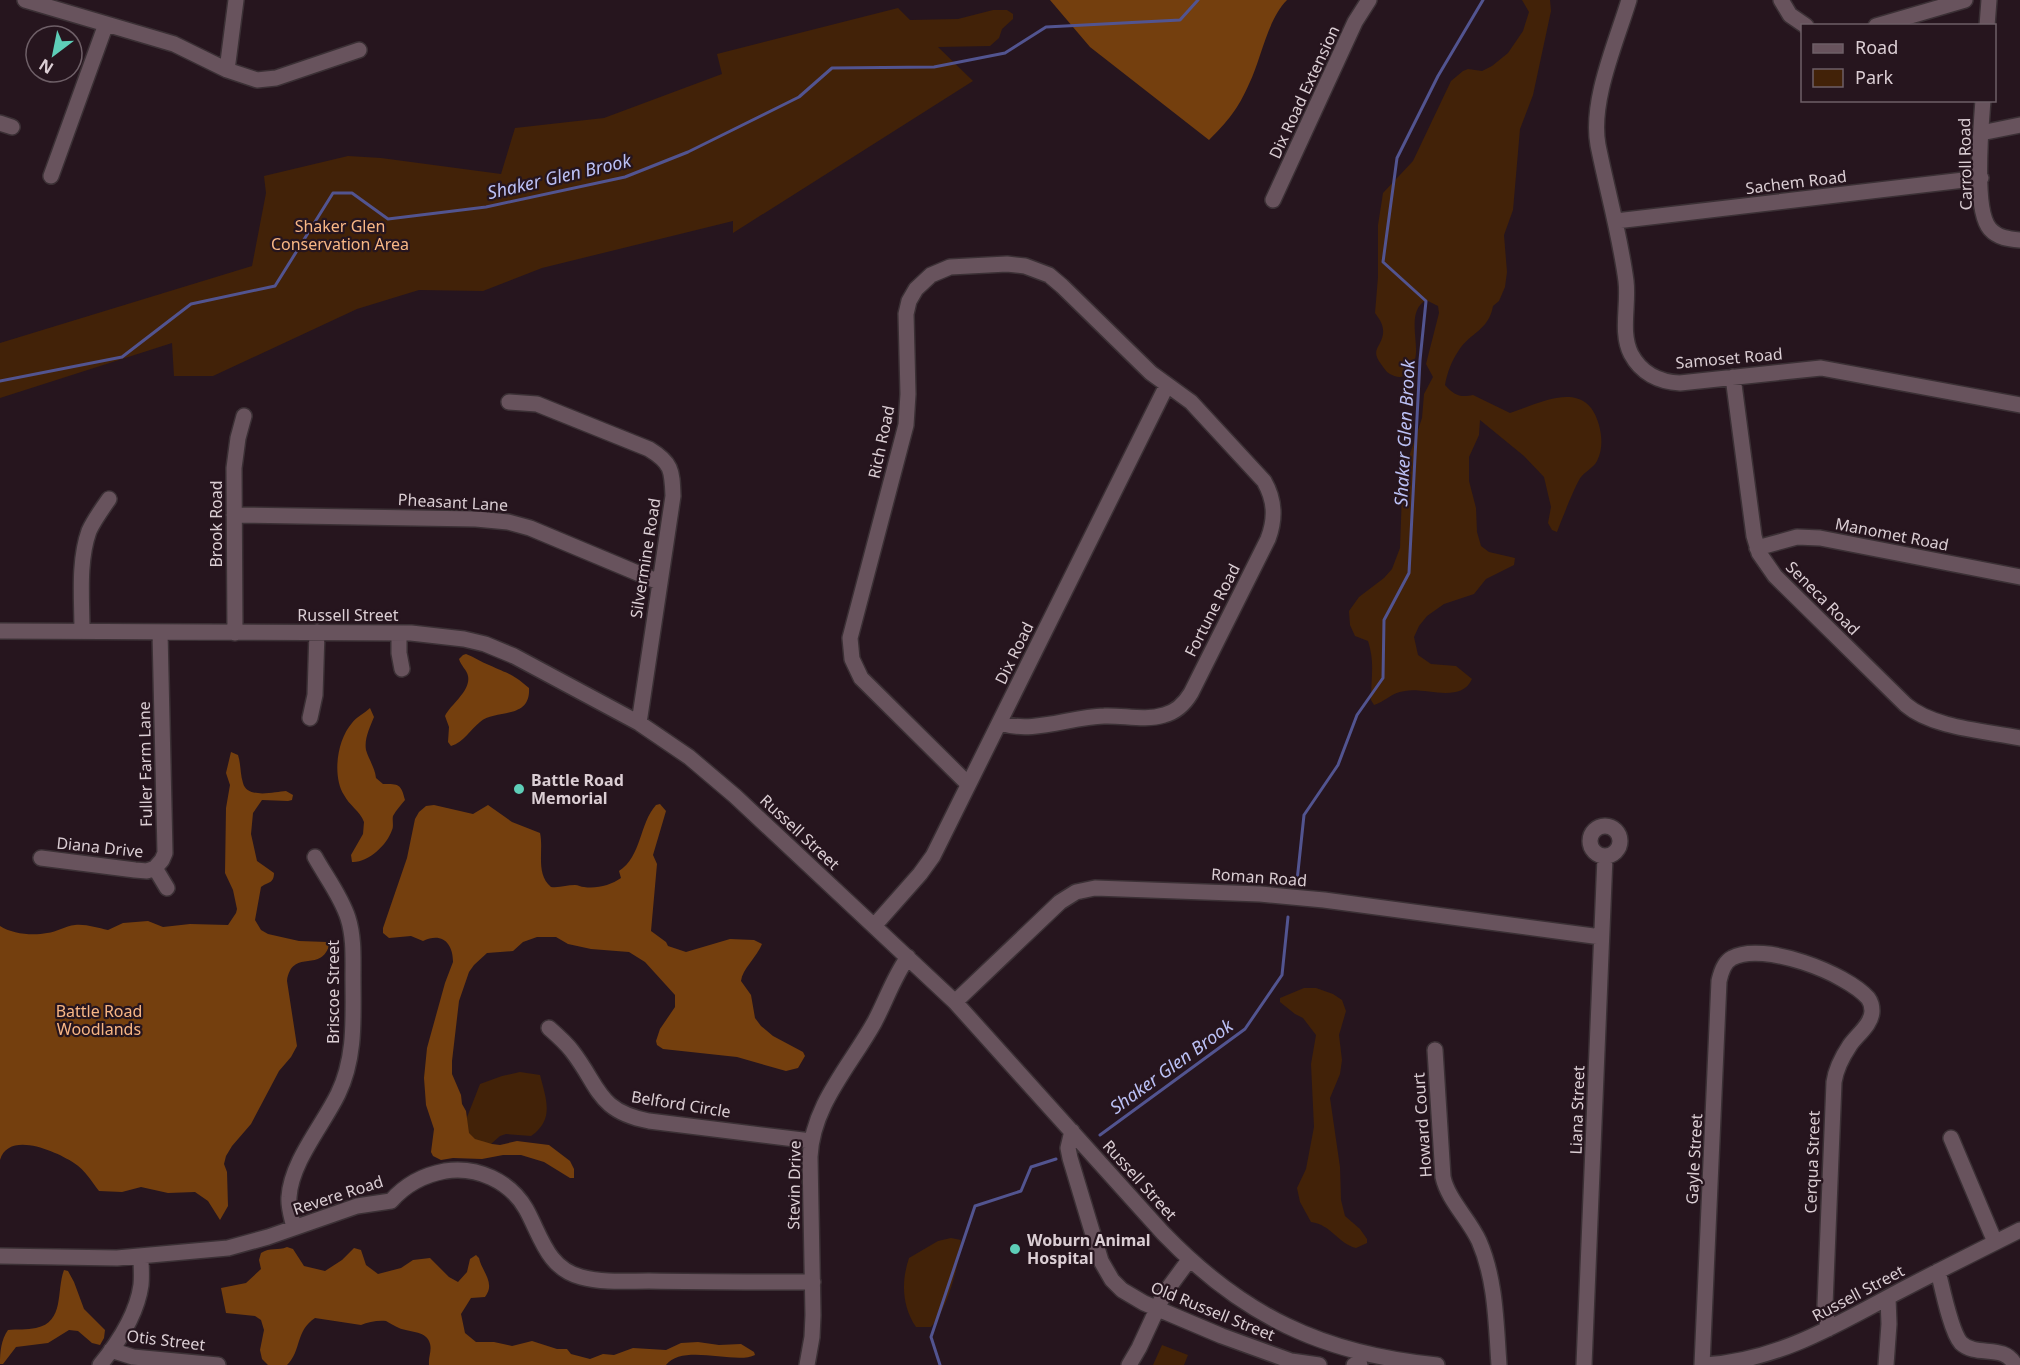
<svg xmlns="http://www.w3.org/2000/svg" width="2020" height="1365" font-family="'Noto Sans',sans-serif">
	<rect width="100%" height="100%" fill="#26151e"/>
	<!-- green -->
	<path fill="#422208" d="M1522 0H1550L1551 11 1533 95 1520 129 1513 210 1504 235 1507 272 1505 287 1499 301 1493 306C1489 330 1470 333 1459 350 1452 360 1447 373 1445 385 1454 395 1460 398 1473 395L1510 413C1541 403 1586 377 1599 425 1602 437 1603 449 1597 461 1594 467 1586 471 1581 477 1576 483 1560 524 1557 532L1552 530 1548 523 1551 507 1544 477 1524 456 1480 420 1479 435 1469 457V481L1476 508 1477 532 1481 546 1489 552 1515 558 1514 565 1486 579 1474 594 1444 604 1427 616 1419 626 1414 637 1418 655 1431 664 1456 666 1472 679C1461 704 1425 687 1405 691 1390 693 1385 702 1374 705L1371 700C1371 677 1375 663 1368 641L1355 636 1350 625 1349 611 1359 597 1384 578 1392 569 1400 548 1402 493 1407 463 1422 418 1424 394 1433 377 1426 364 1439 313 1438 306 1426 300C1408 310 1417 337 1416 353 1415 367 1407 384 1390 374 1386 372 1384 368 1381 364 1370 349 1381 348 1383 334 1384 325 1380 320 1375 313L1378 277V225L1383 193 1413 161 1451 81 1463 71 1468 69 1482 71 1492 66 1508 53 1523 31 1529 12Z
		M898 8 910 20 958 19 993 10H1007L1013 14V19L1002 29 999 38 990 46 938 47 973 81 733 233V221L542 268 483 291 419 290 357 309 213 376H174L172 343 0 398V343L252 266 266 193 264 176 348 156 381 158 501 174 515 128 604 118 722 74 717 54Z
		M1304 988H1316L1333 994 1342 1000 1346 1011 1339 1035 1342 1060 1340 1074 1330 1098 1340 1167 1341 1200 1345 1216 1360 1229 1367 1239V1243L1356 1248C1337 1243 1332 1225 1311 1222L1300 1202 1297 1188 1306 1169 1314 1127 1311 1064 1316 1035 1303 1018 1295 1014 1280 1002V998Z
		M520 1072 540 1075C546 1099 555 1119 531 1136L506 1134 500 1136 491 1144 473 1141 464 1125 480 1084 502 1076Z
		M951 1238 961 1240C960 1262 947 1311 931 1327H916C902 1306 901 1282 909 1258L938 1241Z
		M1162 1345 1188 1355 1184 1365H1153Z"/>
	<!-- forest -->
	<path fill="#743f0e" d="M1050 0H1287C1267 20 1261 60 1249 84 1238 109 1228 121 1209 140L1090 47Z
		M466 654C474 657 481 662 489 665 508 674 512 673 529 688 531 720 495 709 480 722 470 730 464 742 451 746L448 742 449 727 445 716C451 704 471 691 468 676 467 670 461 666 459 659L463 655Z
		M370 708 374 717C370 727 364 739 366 750 369 760 375 768 376 778L383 784C399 784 401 784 405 800 401 805 396 810 393 816 392 820 394 826 392 830 387 845 368 863 352 862L351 855 363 834 364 822C360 811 349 805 344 795 332 776 337 740 352 723 356 717 364 714 370 708Z
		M231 752 238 755C241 764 240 774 243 783 247 799 274 792 286 791L293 795 292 800 288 801 262 800 253 813 251 834 257 861 274 873C274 884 267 882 261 887L255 920 261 930 268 934 299 941 327 942 329 946C320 973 292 948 287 981L297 1046 291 1057 279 1071 251 1124 232 1146 226 1156 224 1164 227 1172 228 1206 220 1220 208 1201 195 1192 168 1193 141 1187 122 1192 99 1191C91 1181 86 1171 74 1163 57 1152 9 1130 0 1160V926C12 934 33 936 47 933 57 932 65 926 75 925 87 924 97 928 108 930L123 923 148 921 163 927 190 924 228 925 236 913 237 909 233 890 225 873 226 808 230 785 226 773Z
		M660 804 666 811 653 855 657 864 651 931 666 942 668 946 686 952 730 939 754 940 762 944C757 957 742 969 741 981L751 995 755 1018 761 1026 773 1036 803 1052 805 1056 798 1068 786 1071 737 1057 663 1049 657 1045 656 1041 660 1029 675 1007V995L645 962 629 952 591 949 568 944 556 937H537L523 942 513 951 487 953 474 965 469 972 459 1001 452 1061V1074L461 1095 462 1104 466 1111 469 1133 475 1139 492 1144 500 1145 517 1141 549 1145 570 1161 574 1169V1178H570L544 1162 521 1155H503L482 1159 453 1158 441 1160 433 1156 431 1152 434 1129 426 1105 424 1078 427 1048 445 983 453 962C453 943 442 932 423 941L411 936 389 938 383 933V928L407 858 415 819 419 812 426 806 434 805 473 814 488 805 512 822 540 833C544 850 535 874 551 887 560 888 567 885 575 885 578 885 581 887 584 887 597 889 611 885 621 878L619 871C642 856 639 824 656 805Z
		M287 1247 293 1249 304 1266 325 1271 342 1260 354 1248 361 1250 366 1265 378 1274 401 1268 413 1260 430 1258 449 1277 458 1282 467 1272 470 1259 476 1255 479 1258C482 1272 496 1283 485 1297L471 1298 461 1314 465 1333 476 1342H494L512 1346 532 1341 557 1349H567L571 1354 590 1359 603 1354 614 1355 633 1348 666 1350 681 1343 698 1342 719 1345 741 1344 754 1352 755 1355C736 1365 683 1343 666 1365H429C428 1356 433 1350 429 1341 425 1331 408 1332 399 1328 394 1326 390 1323 386 1321 378 1320 368 1322 361 1325L315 1318C295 1331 302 1350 287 1365H268L262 1359 260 1350 264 1330 261 1320 255 1316 226 1313 221 1288 246 1283 261 1269 259 1260 261 1253C270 1247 278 1251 287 1247Z
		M64 1270 68 1271 74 1282 84 1309 105 1330 104 1338 100 1345 92 1343 78 1331 69 1330 48 1343 16 1347 3 1364H0C0 1352 1 1340 8 1330 17 1329 27 1330 36 1328 65 1322 56 1291 64 1270Z"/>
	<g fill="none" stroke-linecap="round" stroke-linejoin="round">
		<!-- stream -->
		<path stroke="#525490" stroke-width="3" d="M0 381 122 357 191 304 275 286 333 193H352L388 219 486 207 625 177 688 152 799 97 832 68 934 67 1005 53 1046 27 1180 20 1198 0
			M1297 881 1304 815 1338 765 1357 715 1383 678 1384 620 1409 573 1420 360 1426 301 1383 262 1397 158 1438 76 1483 0
			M1100 1135 1245 1029 1282 975 1288 917
			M940 1365 931 1337 975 1206 1021 1191 1031 1167 1056 1159"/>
		<!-- minor casing -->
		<g stroke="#3b3035" stroke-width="18">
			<path id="minor" d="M25 0 174 44 227 70 257 80 276 78 359 50
				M1629 0C1616 43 1590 101 1598 145 1607 190 1620 235 1626 281 1629 305 1620 332 1631 354 1641 373 1659 382 1680 383L1821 368 2020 405
				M1781 0 1790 15 1806 26
				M1876 26 1965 0
				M1987 26 1989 0
				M227 70 236 0
				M1983 100C1981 128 1973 210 1990 229 1998 238 2009 239 2020 240
				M0 123 12 127
				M1981 133 2020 125
				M51 176 106 24
				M1273 200 1355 22 1369 0
				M1616 221 1981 178
				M1733 377 1754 536 1759 553 1775 576 1906 705C1933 728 1986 731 2020 738
				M509 402 537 404 649 449C672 463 672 470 673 496L639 723
				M234 515 476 519 508 522 530 528 659 582
				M1757 548 1797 537 1820 538 2020 577
				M0 631 411 633 464 639 485 644 514 656 639 723 689 757 735 796 955 1002 1163 1233C1242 1315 1322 1354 1437 1365
				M82 631C82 599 78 562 89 531 94 520 102 509 109 499
				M160 632 165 853 162 860 155 868 167 888
				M235 633 234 468 238 438 244 416
				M399 633V653L402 669
				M310 718 315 695 317 632
				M968 784 861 678 852 659 850 638 906 425 908 394 906 314 909 301 916 289 931 275 950 267 1007 264 1025 266 1049 275 1062 286 1151 373 1191 402 1264 481C1275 500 1276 518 1268 539L1191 693C1185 703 1176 712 1164 715 1145 721 1123 715 1104 716 1069 717 1033 734 1000 723
				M1590 841a15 15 0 1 1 30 0a15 15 0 1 1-30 0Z
				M41 858 135 870 147 871 155 868
				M874 926 920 874 933 856 1167 385
				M955 1002 1060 902 1076 892 1095 888 1260 894 1324 900 1601 937
				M549 1028C557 1035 566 1043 572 1051 600 1087 597 1111 649 1121L811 1141
				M1435 1050 1443 1177C1448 1200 1469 1219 1479 1241 1496 1280 1496 1324 1499 1365
				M1072 1131 1068 1148 1070 1158 1101 1261 1112 1280 1122 1290 1144 1303 1222 1336 1291 1361 1319 1365
				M1951 1138 1995 1242
				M294 1228C292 1218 288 1207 289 1197 291 1162 323 1125 338 1094 356 1057 353 1017 353 977 353 957 354 937 348 918 341 896 326 877 315 857
				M0 1256 117 1258 228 1248 268 1237 357 1206 391 1201C405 1185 423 1175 445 1171 477 1166 510 1181 526 1209 541 1236 547 1268 581 1277 603 1283 627 1281 649 1281 704 1282 758 1282 813 1282
				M1938 1271C1942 1287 1951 1332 1961 1343 1977 1358 2004 1343 2015 1365
				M111 1350 133 1357 218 1365
				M100 1365C118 1343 137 1314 141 1285 142 1276 141 1266 141 1257
				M807 1365 812 1337 813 1315 810 1157C812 1106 850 1066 874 1023 886 1001 893 978 908 957
				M1129 1365 1139 1348 1164 1294 1189 1260
				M1354 1365H1360
				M1584 1365 1605 857
				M1702 1365 1719 981C1721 972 1724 962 1732 958 1763 941 1846 973 1868 998 1871 1002 1872 1006 1872 1011 1872 1024 1857 1035 1850 1045 1842 1057 1836 1068 1834 1082L1825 1305 1828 1329
				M1704 1365C1775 1361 1833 1327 1894 1294 1936 1272 1978 1251 2020 1230
				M1886 1365 1889 1324 1888 1298"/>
		</g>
		<!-- minor -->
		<use href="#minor" stroke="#68535d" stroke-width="15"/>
	</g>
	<!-- markers -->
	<g fill="#5eceb8" stroke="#26151e" stroke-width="2">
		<circle cx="519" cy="789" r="6"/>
		<circle cx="1015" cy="1249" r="6"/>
	</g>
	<g text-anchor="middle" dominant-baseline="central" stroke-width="4.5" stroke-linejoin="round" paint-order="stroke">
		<!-- street labels -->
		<g font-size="16" fill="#dbced4" stroke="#26151e">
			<text transform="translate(1304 92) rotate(-65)">Dix Road Extension</text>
			<text transform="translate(1965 164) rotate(-91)">Carroll Road</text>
			<text transform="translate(1796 182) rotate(-7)">Sachem Road</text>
			<text transform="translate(1729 358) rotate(-5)">Samoset Road</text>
			<text transform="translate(881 442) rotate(-78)">Rich Road</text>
			<text transform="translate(453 502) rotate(3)">Pheasant Lane</text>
			<text transform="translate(216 524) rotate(-90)">Brook Road</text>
			<text transform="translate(1892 534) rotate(11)">Manomet Road</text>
			<text transform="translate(645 558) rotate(-81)">Silvermine Road</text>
			<text transform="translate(1823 598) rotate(45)">Seneca Road</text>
			<text transform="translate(1212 610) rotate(-63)">Fortune Road</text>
			<text x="348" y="615">Russell Street</text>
			<text transform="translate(1014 653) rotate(-64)">Dix Road</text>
			<text transform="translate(145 764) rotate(-91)">Fuller Farm Lane</text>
			<text transform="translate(800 832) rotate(43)">Russell Street</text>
			<text transform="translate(100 847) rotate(6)">Diana Drive</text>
			<text transform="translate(1259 877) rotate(4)">Roman Road</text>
			<text transform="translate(333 992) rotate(-90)">Briscoe Street</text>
			<text transform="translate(681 1104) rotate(9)">Belford Circle</text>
			<text transform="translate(1577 1110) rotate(-88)">Liana Street</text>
			<text transform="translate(1422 1125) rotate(-94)">Howard Court</text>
			<text transform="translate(1694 1159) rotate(-87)">Gayle Street</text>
			<text transform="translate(1812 1162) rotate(-88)">Cerqua Street</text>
			<text transform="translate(1140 1180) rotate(48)">Russell Street</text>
			<text transform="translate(794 1185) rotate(-89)">Stevin Drive</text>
			<text transform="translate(338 1195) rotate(-18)">Revere Road</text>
			<text transform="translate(1858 1293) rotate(-28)">Russell Street</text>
			<text transform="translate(1213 1311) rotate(22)">Old Russell Street</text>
			<text transform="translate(166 1340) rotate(7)">Otis Street</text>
		</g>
		<!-- park labels -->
		<g font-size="16" fill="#f8b685" stroke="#26151e">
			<text x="340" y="226">Shaker Glen<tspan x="340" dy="18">Conservation Area</tspan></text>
			<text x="99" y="1011">Battle Road<tspan x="99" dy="18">Woodlands</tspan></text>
		</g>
		<!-- poi labels -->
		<g font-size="16" font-weight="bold" fill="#dbced4" stroke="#26151e" text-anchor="start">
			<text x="531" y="780">Battle Road<tspan x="531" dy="18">Memorial</tspan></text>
			<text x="1027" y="1240">Woburn Animal<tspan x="1027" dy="18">Hospital</tspan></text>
		</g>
		<!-- water labels -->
		<g font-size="18" font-style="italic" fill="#bbc0f5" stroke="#26151e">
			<text transform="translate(559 176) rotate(-13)">Shaker Glen Brook</text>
			<text transform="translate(1404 433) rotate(-87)">Shaker Glen Brook</text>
			<text transform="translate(1171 1066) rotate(-36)">Shaker Glen Brook</text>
		</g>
	</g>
	<!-- legend -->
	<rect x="1801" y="24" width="195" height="78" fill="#26151e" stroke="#6e5f67" stroke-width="1.5"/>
	<rect x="1813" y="44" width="30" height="9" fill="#68535d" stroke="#6e5f67" stroke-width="1.5"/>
	<text x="1855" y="54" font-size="18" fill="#dbced4">Road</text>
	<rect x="1813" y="69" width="30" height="18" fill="#422208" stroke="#6e5f67" stroke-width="1.5"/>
	<text x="1855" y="84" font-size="18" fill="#dbced4">Park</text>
	<!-- north arrow -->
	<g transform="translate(54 54) rotate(212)"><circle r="28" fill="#26151e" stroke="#6e5f67" stroke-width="1.5"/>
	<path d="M0-4.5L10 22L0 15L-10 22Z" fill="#5eceb8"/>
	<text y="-9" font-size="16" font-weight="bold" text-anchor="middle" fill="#dbced4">N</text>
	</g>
</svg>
